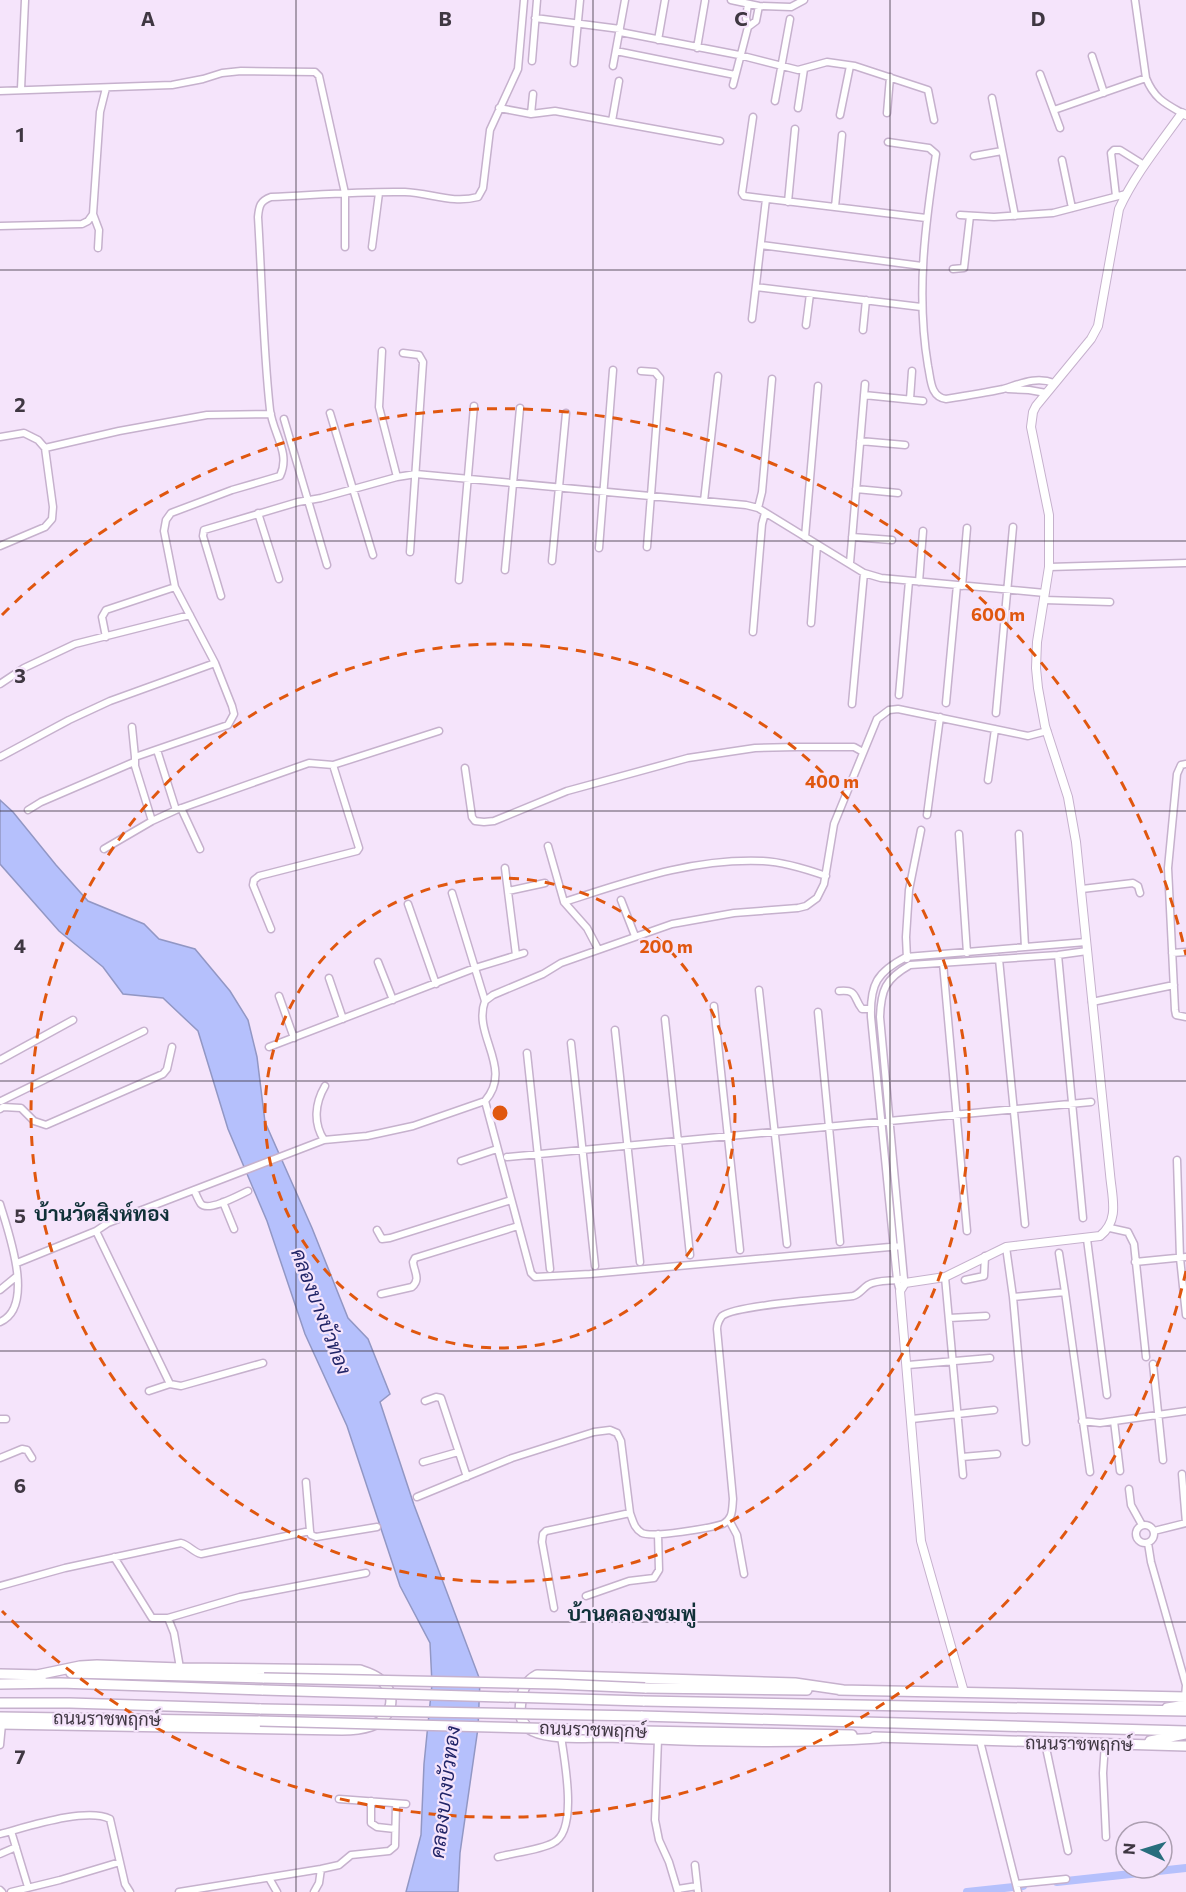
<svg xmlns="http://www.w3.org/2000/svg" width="1186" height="1892" font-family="Commissioner,Sarabun,sans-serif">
	<rect width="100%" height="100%" fill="#f5e4fb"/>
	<!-- water -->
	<path fill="#b5c0fc" stroke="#9297c4" stroke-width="1.5" d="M0 800 13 812 56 865 88 901 144 924 159 939 195 949 230 991 248 1020 257 1057 265 1122 312 1228 348 1318 368 1339 390 1394 380 1402 414 1505 480 1680 478 1728 460 1853 458 1892H406L421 1835 424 1764 432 1684 430 1643 400 1586 347 1426 305 1334 267 1221 228 1129 198 1031 163 998 123 994 103 967 59 931 0 864Z"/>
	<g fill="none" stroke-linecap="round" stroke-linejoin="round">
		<!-- canal -->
		<path stroke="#b5c0fc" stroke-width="8" d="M1057 1882 1186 1868
			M967 1892 1023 1886"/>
		<!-- minor casing -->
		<g stroke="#c6b1cd" stroke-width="9">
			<path id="minor" d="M731 0 759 6 791 7 804 0
				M1135 0 1146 78C1154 98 1164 103 1182 113
				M535 18 620 29
				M748 27 756 21 759 6
				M620 32 739 55 798 70 827 62 855 66 928 90 934 120
				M658 40 665 0
				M697 48 705 1
				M616 51 735 75
				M1092 56 1104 93
				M532 61 537 0
				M574 63 580 0
				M613 66 625 0
				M1040 74 1060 128
				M733 85 748 27 746 18 748 4
				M21 89 25 0
				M0 91 172 85 203 79 222 73 241 71 315 72 319 76 345 193V247
				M992 98 1015 216
				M775 101 790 19
				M499 108 531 114 555 111 720 141
				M798 108 804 69
				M1054 110 1146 78
				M887 113 890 77
				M531 114 533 94
				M840 115 850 66
				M753 117 742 193 744 196 926 218
				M612 121 619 81
				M888 142 929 148 936 154C925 225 916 295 928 366 931 379 930 397 946 399 965 396 984 393 1003 389 1020 384 1036 376 1054 383
				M974 156 1002 151
				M1062 160 1072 208
				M1116 196 1111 153 1114 150H1120L1144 165
				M788 202 795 129
				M835 207 842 135
				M93 214 99 230 98 248
				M960 215 994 217 1053 213 1126 194
				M0 226 82 224 88 221 93 214 100 112 106 88
				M761 245 922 266
				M372 247 379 193
				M953 269 964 268 970 216
				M756 287 921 307
				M752 319 766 199
				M806 325 810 294
				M863 330 866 300
				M382 351 379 407 397 477
				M403 353 419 355 423 362 410 552
				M641 371 655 372 660 378 647 547
				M1008 389 1029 390 1046 393
				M864 395 923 401
				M910 399 912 371
				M330 413 373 555
				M284 419 327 565
				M0 437 24 433 38 440 45 448 53 507 52 519 45 527 0 546
				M860 441 905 445
				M45 448 119 431 207 415 271 414
				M856 489 898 493
				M704 501 718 376
				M758 508 762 492 772 379
				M258 513 279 579
				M805 537 818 386
				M852 537 892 540
				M599 548 613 370
				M552 561 566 413
				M850 563 865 384
				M1049 567 1186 563
				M505 570 520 408
				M459 580 474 406
				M919 582 923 531
				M962 586 967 528
				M221 596 203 536 204 530 298 502 321 498 397 477 416 474 746 505 758 508 864 573 881 578 1045 593
				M1044 600 1110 602
				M811 623 817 545
				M753 632 762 524 765 513
				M106 637 102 617 106 610 175 587
				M0 684 24 668 75 644 190 615
				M899 695 909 581
				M946 703 957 585
				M852 704 864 573
				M996 713 1013 527
				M132 727 135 757
				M157 750 176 810 309 763 333 765 439 731
				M0 757 69 720 110 701 215 663
				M1186 764 1181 765 1177 774 1168 868 1175 1010 1176 1015 1186 1017
				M465 768 472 817 475 821 484 822 494 821 567 791 688 758 755 748 796 747H854L863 752
				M988 780 995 729
				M181 808 200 849
				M28 810 41 802 134 762
				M927 815 940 717
				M152 821 176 810
				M959 834 967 953
				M1019 834 1025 947
				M548 846 564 902 587 928 598 949
				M104 849 152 821 135 766V757L228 725 234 714 232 706 215 663 175 587 164 531 166 520 171 513 232 490 280 476C291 453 273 434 270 410 263 347 262 281 258 217 259 206 260 201 271 197 316 195 361 191 405 192 431 193 452 204 478 197L483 188 490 130 518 69 524 0
				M505 868 516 955
				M1082 889 1133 883 1138 886 1140 893
				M508 891 545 883
				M452 893 485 1001
				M621 900 635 936
				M564 902C630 881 692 858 763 861 784 862 806 869 826 876
				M408 904 436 984
				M271 929 253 885 254 880 259 876 357 851 359 848 333 765
				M1172 953 1186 952
				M1058 955 1083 1218
				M907 959 906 937 909 890 921 830
				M999 959 1025 1224
				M378 962 393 1000
				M943 963 967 1231
				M329 978 343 1019
				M759 990 787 1244
				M839 991C858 989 853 998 862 1009H871
				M279 996 294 1038
				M1092 1002 1174 985
				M714 1006 740 1250
				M818 1012 840 1242
				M665 1019 690 1255
				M615 1030 640 1262
				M571 1043 595 1266
				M269 1047 475 968 524 953
				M527 1053 550 1269
				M0 1060 73 1020
				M1 1101 144 1031
				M485 1101 531 1273 535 1277 590 1274 901 1246
				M0 1109 3 1107 21 1108 34 1121 46 1125 163 1074 167 1069 172 1047
				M324 1140C313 1123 315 1103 325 1086
				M507 1157 1091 1102
				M1177 1160 1180 1258 1186 1315
				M461 1161 497 1149
				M194 1190C196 1194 198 1200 201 1204 209 1212 239 1195 248 1191
				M223 1202 234 1229
				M0 1204C8 1231 36 1307 0 1322
				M1110 1228 1128 1232 1134 1244 1146 1357
				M377 1230 382 1239 390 1238 511 1200
				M96 1231 170 1384 181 1386 263 1363
				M1087 1239 1107 1395
				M1006 1247 1013 1297 1026 1442
				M1059 1253 1065 1292
				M1135 1262 1186 1257
				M17 1263 96 1231 108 1223 324 1140 367 1136 413 1126 485 1101C514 1068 472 1035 485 1001L493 995 543 974 561 963 672 924 734 913 798 908 806 906 817 898 824 884 834 824 877 719 889 710 898 709 1028 736 1047 731
				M945 1277 963 1475
				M904 1278 897 1280 871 1017C870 984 877 972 906 957L1086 942
				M904 1279 880 1017C881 990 885 979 910 965L1058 955 1087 951
				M965 1280 984 1276 985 1256
				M0 1290 17 1276
				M381 1294 412 1287C421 1279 414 1272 413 1262L415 1258 518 1226
				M1013 1297 1065 1292 1090 1472
				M949 1318 986 1316
				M1153 1364 1163 1460
				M908 1365 990 1358
				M149 1391 170 1384
				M425 1401 436 1397 441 1398 467 1477
				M0 1419H6
				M912 1419 994 1410
				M1082 1421 1100 1423 1186 1411
				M1114 1421 1120 1471
				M962 1457 997 1454
				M0 1458 22 1449 27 1450 32 1458
				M423 1462 458 1452
				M1182 1474 1186 1523
				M306 1482 310 1531
				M1129 1489 1131 1505 1142 1525
				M417 1497 512 1458 594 1432 610 1430 617 1433 621 1441 630 1513C633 1521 634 1528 642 1533 653 1538 710 1528 723 1524 733 1518 732 1511 733 1499L717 1329C717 1324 719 1320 722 1316 736 1305 830 1299 853 1296 860 1294 862 1289 868 1285 876 1280 888 1281 897 1280L900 1291
				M729 1520 737 1535 744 1574
				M1136 1534a9 9 0 1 1 18 0a9 9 0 1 1-18 0Z
				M1154 1531 1186 1523
				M1148 1543 1151 1562 1186 1685 1185 1697
				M114 1557 152 1618H168L174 1633 180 1668
				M0 1586 65 1568 181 1543C189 1545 193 1552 201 1554L310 1531 311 1535 316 1537 377 1527
				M586 1596 629 1581 654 1578 659 1570 658 1534
				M554 1608 542 1542 543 1534 546 1531 630 1513
				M168 1618 240 1597 366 1573
				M658 1739 655 1820 659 1840 669 1862 678 1892
				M980 1741 1018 1892
				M1045 1743 1068 1851
				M1105 1743 1103 1773 1106 1837
				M0 1745 2 1724
				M339 1799 406 1804
				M371 1801V1823L377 1827 395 1829
				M11 1831 28 1887
				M0 1834C27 1827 86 1807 110 1819L125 1884 130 1892
				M0 1854 16 1847
				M498 1857C513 1853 540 1850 553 1843 579 1831 564 1759 561 1736
				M695 1865 698 1892
				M269 1878 277 1892
				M1016 1884 1066 1879
				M678 1889 697 1886
				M0 1890 2 1892
				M11 1892 60 1880 120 1862
				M179 1892 321 1869 339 1865 351 1855 389 1851 395 1846 396 1804
				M314 1892 319 1883 321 1869"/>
		</g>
		<!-- tertiary casing -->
		<g stroke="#c6b1cd" stroke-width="10">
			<path id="tertiary" d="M964 1692 921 1541 900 1291 905 1283 945 1277 1006 1247 1100 1236C1120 1220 1112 1198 1110 1174L1076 842 1068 797 1045 726 1038 688 1036 668 1037 642 1049 567V515L1031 427 1033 412 1036 406 1091 339 1098 326 1119 209C1135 174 1160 144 1182 113L1186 115"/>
		</g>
		<!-- secondary casing -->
		<g stroke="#c6b1cd" stroke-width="12">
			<path id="secondary" d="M71 1673 264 1678
				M0 1674 43 1675
				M645 1688 807 1690
				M839 1690 1186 1697
				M843 1690 795 1683 537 1675C526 1681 523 1688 521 1701 519 1713 520 1725 533 1731 551 1740 586 1737 606 1737 696 1741 789 1744 879 1738
				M1167 1708 1186 1705
				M0 1717 260 1721
				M0 1724 342 1730C352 1730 362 1729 371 1726 394 1718 398 1692 378 1678 373 1674 366 1672 360 1670L180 1668 97 1665 80 1666 37 1675
				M641 1731 852 1735
				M874 1737 1186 1746
				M1150 1741 1186 1734"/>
		</g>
		<!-- primary casing -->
		<g stroke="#c6b1cd" stroke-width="12">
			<path id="primary" d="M0 1684 60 1683 263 1690
				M643 1701 1186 1711
				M0 1703H70L261 1709
				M641 1716 1186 1731"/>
		</g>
		<!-- minor -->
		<use href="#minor" stroke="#fff" stroke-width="6"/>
		<!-- tertiary -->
		<use href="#tertiary" stroke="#fff" stroke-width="8"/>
		<!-- secondary -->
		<use href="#secondary" stroke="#fff" stroke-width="9"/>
		<!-- primary -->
		<use href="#primary" stroke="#fff" stroke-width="9"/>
		<!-- secondary-bridge casing -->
		<g stroke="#c6b1cd" stroke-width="12" stroke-linecap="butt">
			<path id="secondary-bridge" d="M264 1678 556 1684 645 1688
				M260 1721 641 1731"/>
		</g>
		<!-- primary-bridge casing -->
		<g stroke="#c6b1cd" stroke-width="12" stroke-linecap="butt">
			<path id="primary-bridge" d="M263 1690 643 1701
				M261 1709 641 1716"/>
		</g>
		<!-- secondary-bridge -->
		<use href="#secondary-bridge" stroke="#fff" stroke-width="9"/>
		<!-- primary-bridge -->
		<use href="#primary-bridge" stroke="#fff" stroke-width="9"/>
	</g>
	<!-- grid -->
	<path fill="none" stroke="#3f3742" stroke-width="1.5" stroke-opacity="0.55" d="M296 0V1892M593 0V1892M890 0V1892M0 270H1186M0 541H1186M0 811H1186M0 1081H1186M0 1351H1186M0 1622H1186"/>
	<!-- distance rings -->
	<g fill="none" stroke="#e0570f" stroke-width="3" stroke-dasharray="10 8">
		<circle cx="500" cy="1113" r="235"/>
		<circle cx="500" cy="1113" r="469"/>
		<path d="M1186 1271A704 704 0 0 1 2 1611M2 615A704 704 0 0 1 1186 955"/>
	</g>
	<g text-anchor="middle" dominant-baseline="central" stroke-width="4.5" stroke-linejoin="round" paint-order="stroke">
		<!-- street labels -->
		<g font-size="18" fill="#3f3742" stroke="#f5e4fb">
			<text transform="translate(107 1718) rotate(1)">ถนนราชพฤกษ์</text>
			<text transform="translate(593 1729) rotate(2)">ถนนราชพฤกษ์</text>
			<text transform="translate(1079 1743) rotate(1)">ถนนราชพฤกษ์</text>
		</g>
		<!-- water labels -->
		<g font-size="20" font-style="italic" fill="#222568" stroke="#f5e4fb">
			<text transform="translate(322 1311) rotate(69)">คลองบางบัวทอง</text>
			<text transform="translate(444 1792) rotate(-83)">คลองบางบัวทอง</text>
		</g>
		<!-- quarter labels -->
		<g font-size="21" font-weight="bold" fill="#103138" stroke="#f5e4fb">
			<text x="102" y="1212">บ้านวัดสิงห์ทอง</text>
			<text x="632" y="1612">บ้านคลองชมพู่</text>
		</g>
	</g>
	<g font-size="20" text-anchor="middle" font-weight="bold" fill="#3f3742" stroke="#f5e4fb" stroke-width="4.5" stroke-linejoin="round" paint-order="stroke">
		<text x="148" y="26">A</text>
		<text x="445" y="26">B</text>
		<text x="741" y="26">C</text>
		<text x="1038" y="26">D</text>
		<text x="20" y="142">1</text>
		<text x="20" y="412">2</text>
		<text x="20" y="683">3</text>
		<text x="20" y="953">4</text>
		<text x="20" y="1223">5</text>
		<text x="20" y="1493">6</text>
		<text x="20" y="1764">7</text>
	</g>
	<circle cx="500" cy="1113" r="9" fill="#e0570f" stroke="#f5e4fb" stroke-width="3"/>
	<g font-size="18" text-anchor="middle" font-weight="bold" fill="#e0570f" stroke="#f5e4fb" stroke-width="4.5" stroke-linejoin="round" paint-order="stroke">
		<text x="998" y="621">600 m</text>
		<text x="832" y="788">400 m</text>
		<text x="666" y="953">200 m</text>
	</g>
	<!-- north arrow -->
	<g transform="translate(1144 1850) rotate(274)"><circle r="28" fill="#f5e4fb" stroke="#ac9fb1" stroke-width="1.5"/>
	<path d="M0-4.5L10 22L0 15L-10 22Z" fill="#286e7d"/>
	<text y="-9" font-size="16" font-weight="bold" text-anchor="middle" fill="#3f3742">N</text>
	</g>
</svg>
